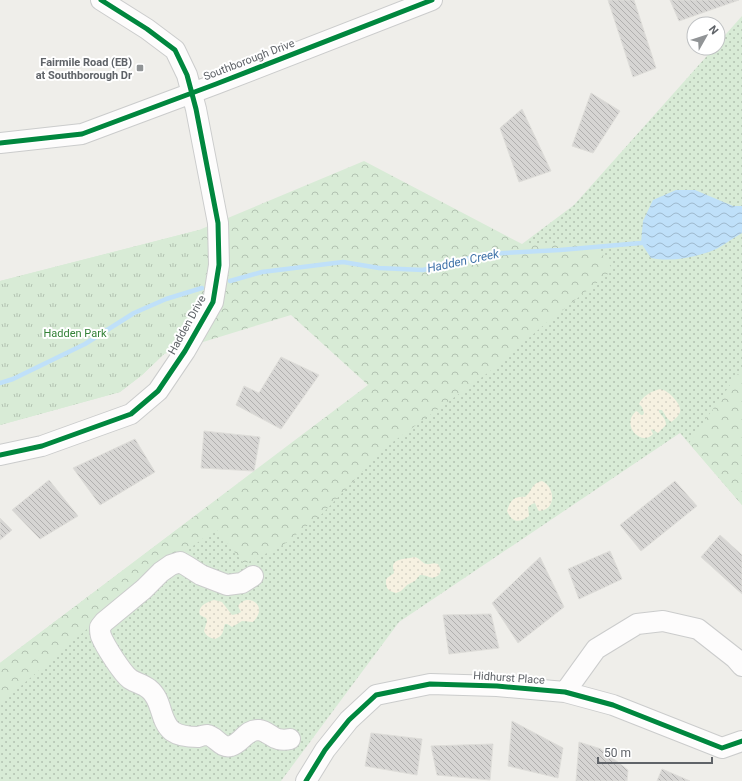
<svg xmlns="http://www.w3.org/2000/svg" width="742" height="781" font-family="Roboto,sans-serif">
	<defs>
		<pattern id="grass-dots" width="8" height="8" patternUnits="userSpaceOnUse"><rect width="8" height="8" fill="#d8ebd6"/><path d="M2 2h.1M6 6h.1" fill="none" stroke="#b2c2b1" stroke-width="1.8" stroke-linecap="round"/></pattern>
		<pattern id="forest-crowns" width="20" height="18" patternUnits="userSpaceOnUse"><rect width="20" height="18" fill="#d8ebd6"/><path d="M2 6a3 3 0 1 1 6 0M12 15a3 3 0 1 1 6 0" fill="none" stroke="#b2c2b1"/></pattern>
		<pattern id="sand-dots" width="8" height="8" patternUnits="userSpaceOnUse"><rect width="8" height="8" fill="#f6f1e1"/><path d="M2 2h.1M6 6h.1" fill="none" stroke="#d5d1c4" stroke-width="1.8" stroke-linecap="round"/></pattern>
		<pattern id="park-tufts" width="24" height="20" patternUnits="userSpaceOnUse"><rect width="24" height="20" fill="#d8ebd6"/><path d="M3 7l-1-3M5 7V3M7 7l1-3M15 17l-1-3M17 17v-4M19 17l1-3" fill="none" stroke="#b2c2b1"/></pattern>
		<pattern id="water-waves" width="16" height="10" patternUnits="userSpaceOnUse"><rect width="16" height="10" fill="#bfe0f9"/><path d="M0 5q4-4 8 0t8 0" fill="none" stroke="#9eb9cd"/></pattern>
		<pattern id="building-back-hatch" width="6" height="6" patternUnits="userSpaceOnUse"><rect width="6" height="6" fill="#d6d5d3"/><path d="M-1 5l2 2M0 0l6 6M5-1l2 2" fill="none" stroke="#b1b0af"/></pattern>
	</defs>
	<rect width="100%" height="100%" fill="#efeeea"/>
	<!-- grass -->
	<path fill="url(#grass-dots)" d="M742 16V505L680 433 399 622 281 781H0V663L369 385 522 244 574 205 714 48H718V43Z"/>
	<!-- forest -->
	<path fill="url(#forest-crowns)" d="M364 161 522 244 595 243 613 270 545 324 489 372 386 447 323 513 282 546 244 564 216 529 148 579 87 629 0 704V663L368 385 291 315 164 354 142 375 120 392 0 425V281L199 230Z
		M742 368V505L689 443Z"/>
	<!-- sand -->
	<path fill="url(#sand-dots)" d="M657 390C659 389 661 389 663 390 670 392 682 405 680 412 679 416 674 420 671 422L667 418 662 410H659V412C662 416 666 419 666 425L658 433 652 429 651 430 653 434C642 447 620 426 636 411L638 412 641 415H643L644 413 642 407 639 404C642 397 650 392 657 390Z
		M542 481C553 486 556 503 546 509 544 510 541 511 539 511L538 510 535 503 532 504 528 507 529 516C520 523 512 523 507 511 510 501 514 496 525 497 533 491 530 484 542 481Z
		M414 557C421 558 422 564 427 564 431 565 432 562 438 564L441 570 439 575C430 581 430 575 420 575L415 581 407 585 401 591 396 593 390 591 387 588 386 584V580L387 578 394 573C394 573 393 567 393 566 394 558 408 559 414 557Z
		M214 600 222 602 232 615 237 614 241 612 238 606C247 592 270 605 253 622L242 621 232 627 229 625 227 624H225C222 631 225 635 215 639 210 638 206 636 204 631L207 621 206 618 200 615C197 607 206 602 214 600Z"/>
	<!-- park -->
	<path fill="url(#park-tufts)" d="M199 230 206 273 198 306 183 334 164 354 142 375 120 392 0 425V281Z"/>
	<!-- water -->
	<path fill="url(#water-waves)" d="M676 190H695L733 206H742V233C731 239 721 248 709 252 691 258 670 262 651 258L641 243 643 221 653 200Z"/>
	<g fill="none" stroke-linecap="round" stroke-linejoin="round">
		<!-- stream -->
		<path stroke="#bfe0f9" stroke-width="4.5" d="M230 281 262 272 343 262 379 268 423 270 486 254 560 250 641 243 646 242
			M0 383 13 379 85 344 134 313 166 299 202 288"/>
	</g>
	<!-- building -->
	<path fill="url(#building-back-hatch)" stroke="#deddd9" d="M608 0H634L656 68 633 77Z
		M670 0H739L679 21Z
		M591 93 620 111 593 153 572 146Z
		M522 109 551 171 519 182 500 128Z
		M281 357 319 375 281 429 236 405 244 386 259 393Z
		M204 431 260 437 254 471 201 468Z
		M135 439 155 472 100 505 73 468Z
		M49 480 78 516 40 539 12 510Z
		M675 481 697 506 641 551 620 525Z
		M0 518 12 530 0 540Z
		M720 535 742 555V594L701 557Z
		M610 551 622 579 579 599 568 569Z
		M540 557 564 607 518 643 492 603Z
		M491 614 499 648 449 654 443 615Z
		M512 721 563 748 558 778 508 766Z
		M371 733 422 739 417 775 365 766Z
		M579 742 601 749 628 770 627 781H576Z
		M493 744 490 780 437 775 431 746Z
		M662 769 690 781H657Z"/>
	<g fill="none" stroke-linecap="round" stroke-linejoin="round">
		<!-- minor casing -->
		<g stroke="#cbcccc" stroke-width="22">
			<path id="minor" d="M0 143 82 134 216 84 432 0
				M0 455 42 446 131 414 158 391 185 351 213 302 219 265 218 223 196 109 187 75 175 50 147 29 101 0
				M253 576 242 583 227 585 201 575 187 566 180 562 171 565 161 572 144 589 104 622 100 627C100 631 100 633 101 636 105 646 122 673 130 679 136 683 143 684 149 689 163 700 159 720 172 731 179 736 189 737 198 737 201 736 204 735 207 735 216 736 221 749 231 746 242 743 246 729 259 730 267 731 271 737 278 739 282 740 286 740 290 739
				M565 692 596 649 637 624 663 621 698 629 735 658 742 666
				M306 781 325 750 349 720 376 695 430 684 497 686 565 692 613 705 722 748 742 741"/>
		</g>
		<!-- minor -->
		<use href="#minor" stroke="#fdfcfc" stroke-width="20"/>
		<!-- cycleway casing -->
		<g stroke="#fff" stroke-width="8">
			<path id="cycleway" d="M0 143 82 134 216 84 432 0
				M0 455 42 446 131 414 158 391 185 351 213 302 219 265 218 223 196 109 187 75 175 50 147 29 101 0
				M306 781 325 750 349 720 376 695 430 684 497 686 565 692 613 705 722 748 742 741"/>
		</g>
		<!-- cycleway -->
		<use href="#cycleway" stroke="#00873e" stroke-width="5"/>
	</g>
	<!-- markers -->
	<rect fill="#919496" stroke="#fff" stroke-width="1.5" x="136" y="64" width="8" height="8" rx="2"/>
	<g text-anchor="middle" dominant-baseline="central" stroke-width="4" stroke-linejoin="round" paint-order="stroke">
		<!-- street labels -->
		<g font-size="11" fill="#5f6368" stroke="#fff">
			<text transform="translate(249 60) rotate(-21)">Southborough Drive</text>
			<text transform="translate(187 325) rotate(-61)">Hadden Drive</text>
			<text transform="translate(509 678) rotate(4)">Hidhurst Place</text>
		</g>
		<!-- poi labels -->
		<g font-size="11" font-weight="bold" fill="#5f6368" stroke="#fff" text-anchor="end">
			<text x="132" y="62">Fairmile Road (EB)<tspan x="132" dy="13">at Southborough Dr</tspan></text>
		</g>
		<!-- park labels -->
		<g font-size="11" fill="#348238" stroke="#fff">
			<text x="75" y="333">Hadden Park</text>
		</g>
		<!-- water labels -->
		<g font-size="12" font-style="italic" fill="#4174aa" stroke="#fff">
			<text transform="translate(463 261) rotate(-12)">Hadden Creek</text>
		</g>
	</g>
	<!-- north arrow -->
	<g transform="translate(706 36) rotate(51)"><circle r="19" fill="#ffffff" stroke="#bfc1c3"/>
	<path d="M0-3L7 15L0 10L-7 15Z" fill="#919496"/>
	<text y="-6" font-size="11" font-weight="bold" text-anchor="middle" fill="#5f6368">N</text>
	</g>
	<!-- scale -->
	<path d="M598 757v6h114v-6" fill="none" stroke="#5f6368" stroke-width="2"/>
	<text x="604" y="757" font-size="12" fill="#5f6368" stroke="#ffffff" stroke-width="3" paint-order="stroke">50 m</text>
</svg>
